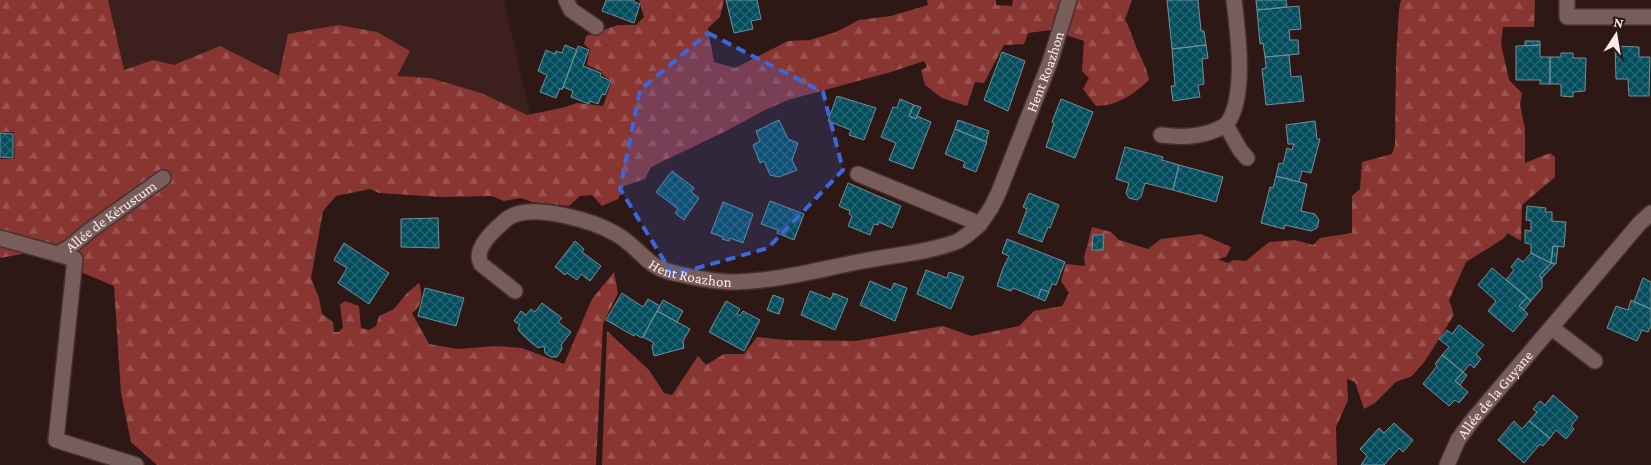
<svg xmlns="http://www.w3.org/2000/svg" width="1651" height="465" font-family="'Crimson Pro',serif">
	<defs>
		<pattern id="forest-firs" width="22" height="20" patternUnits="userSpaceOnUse" patternTransform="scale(1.25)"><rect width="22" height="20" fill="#893633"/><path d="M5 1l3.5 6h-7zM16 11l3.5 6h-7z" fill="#9b5351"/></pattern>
		<pattern id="building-cross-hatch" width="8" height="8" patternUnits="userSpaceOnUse" patternTransform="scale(1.25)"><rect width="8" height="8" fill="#034d5d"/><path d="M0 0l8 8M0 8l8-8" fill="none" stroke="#296774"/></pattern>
	</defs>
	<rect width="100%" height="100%" fill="#2e1816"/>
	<!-- built -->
	<path fill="#3d1f1d" d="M0 0H504L539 153 0 197Z"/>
	<!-- forest -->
	<path fill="url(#forest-firs)" d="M0 0H108L124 70 153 60 174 65 220 46 279 76 288 34 338 25 377 32 410 51 397 76 430 78 481 93 527 115 562 108 577 103 603 106 612 81 603 75 601 71 587 65 590 49 584 44 586 36 618 25H636L644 17 639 0H724L720 17 708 28 714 62 735 68 788 41 810 40 836 32 859 20 891 16 928 5 927 0H996V5L1012 6 1013 0H1132L1125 19C1130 29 1133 39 1137 49 1142 60 1147 68 1149 80 1134 94 1117 106 1096 106L1083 89 1089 78 1082 71 1084 41 1051 30 1028 33 1024 44 1004 45 984 83 975 82 967 106 942 98 925 85 921 70 927 67 924 61 891 72 788 100 765 110 726 131 651 167 645 179 624 186 618 199 602 206 592 195 580 196 569 206 532 202 521 198 504 201 492 196 441 197 379 193 370 189 336 196 323 211 311 278 319 298 322 314 333 322 334 332H339L343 327 340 305 345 301 359 306 361 328 369 330 376 326 379 316 394 309 407 293 419 283C423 293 422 307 412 313L429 344 458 349 496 346 522 348 564 364 592 299 614 272 618 293 603 324 596 465H157L131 442 121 393 114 286 33 252 0 258V159H15L14 132H0Z
		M1401 0H1535L1534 27H1503L1501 44 1509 80 1522 93 1520 105 1525 129V163L1550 153 1555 157V177L1522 205 1521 241 1508 233 1503 239 1466 262 1449 300 1454 315 1425 361 1412 376 1396 382 1375 403 1364 409 1355 382 1347 379 1348 400 1336 427 1337 465H602L607 331 649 370 664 393 672 395 698 356 706 365 724 354H744L757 337 785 340 856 341 943 326 971 336 1019 326 1034 311 1062 306 1069 293 1061 281 1066 264 1085 266 1084 258 1092 227 1111 232 1119 240 1148 249 1161 239 1201 234 1231 247 1226 257 1218 259 1228 263 1233 260 1246 261 1269 242 1295 240 1313 245 1320 238 1352 233V196L1360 189 1362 162 1392 154 1395 145 1396 60 1399 10Z"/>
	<!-- building -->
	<path fill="url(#building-cross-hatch)" stroke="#728f98" d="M606 0H634V2L640 4 634 23 602 11Z
		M726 0H757L761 19 751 21 753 29 734 33Z
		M1167 0H1198L1201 31H1204L1206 45 1172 49Z
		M1256 0H1286L1287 7 1257 10Z
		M1299 6 1301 29 1289 30 1290 40H1298L1299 54 1265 57 1263 43 1260 44 1257 10Z
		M1525 41H1540V45L1525 46Z
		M565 45 577 50 562 90 560 88 556 98 540 92 547 75 538 71 546 50 555 54 556 51 562 53Z
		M1206 45 1208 58 1202 59 1204 84 1198 85 1200 97 1173 101 1171 86H1175L1172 49Z
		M1540 45V57H1550V84H1540V80H1516V46Z
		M578 46 589 50 583 66 601 73 600 76 611 81 605 95 602 94 598 104 590 101 589 104 571 97 573 91 563 87Z
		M1615 46 1639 47V57H1650L1649 96H1629L1628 79H1616Z
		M1002 52 1025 61 1008 111 984 100Z
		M1561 53H1573V58H1586L1585 91 1573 92V97L1561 96V84H1550V57H1561Z
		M1289 55 1291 77 1301 76 1304 101 1266 105 1262 69 1266 68 1265 57Z
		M837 96 876 108 864 140 849 135 851 130 828 121Z
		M900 99 914 105 909 116 916 119 917 116 931 122 913 169 889 160 896 143 881 137 893 107 897 108Z
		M1061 99 1093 112 1075 158 1046 147 1054 123 1052 122Z
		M914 105 921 107 916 119 909 116Z
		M779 120 788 139 798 143 792 160 797 170 779 177 770 175 764 161 760 163 753 145 760 141 756 131Z
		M958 120 989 131 986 142 955 129Z
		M1315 121 1317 139H1320L1311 173 1302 171 1299 182 1276 176 1279 163 1283 164 1287 148 1292 150 1294 144H1288L1286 125Z
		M955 129 987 142 976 172 963 167 965 162 945 154Z
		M0 133 13 134V158L0 157Z
		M1125 147 1163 157 1162 160 1179 165 1173 190 1145 183 1141 197 1137 200 1129 198 1126 193 1129 183 1116 179Z
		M1179 165 1223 177 1216 202 1173 190Z
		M672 171 694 188 691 192 699 198 684 220 675 213 678 209 656 192Z
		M1276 176 1307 184 1301 211 1315 214 1319 220 1317 228 1311 231 1285 225 1284 229 1261 223 1270 187 1273 188Z
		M848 183 901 206 892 228 879 222 878 225 874 224 870 235 848 226 852 216 849 214 850 211 839 206Z
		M1029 193 1059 205 1050 228 1048 227 1042 242 1018 233 1027 209 1023 207Z
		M770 201 804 214 794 240 777 233 778 230 761 224Z
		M723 202 753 214 743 243 730 238 729 241 722 239 723 237 711 233Z
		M1527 206 1546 208 1545 212H1552V221L1566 222 1564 247 1553 246 1551 263 1531 253V244L1525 243V230L1531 231V221L1526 220Z
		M438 218 439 248 401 247V219Z
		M1093 235H1104L1103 250H1092Z
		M1007 239 1065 262 1056 285 1052 284 1049 292 1041 289 1038 298 1013 288 1011 291 997 286 1003 268 1009 256 1002 253Z
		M575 241 584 249 582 252 601 266 590 281 581 274 577 280 567 273 565 275 555 267Z
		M344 243 389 273 369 304 338 283 347 268 334 260Z
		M1553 246H1558L1556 264 1551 263Z
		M1531 253 1551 263 1539 276 1542 278V288L1531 301 1506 280 1514 270 1511 267 1518 258 1523 262Z
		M1551 263 1555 264 1542 278 1539 276Z
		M1492 268 1527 297 1519 306 1528 314 1513 332 1488 311 1496 301 1478 285Z
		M926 270 947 278 949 272 964 277 951 309 917 294Z
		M1643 278 1651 282V309L1634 302Z
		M870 281 891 290 894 283 907 288 895 321 860 305Z
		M425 288 464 298 456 326 418 316Z
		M1041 289 1049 292 1045 301 1038 298Z
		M810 291 831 299 833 293 848 299 835 330 801 315Z
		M622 293 643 307 648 299 660 306 642 338 635 334 634 336 606 320Z
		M773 295 784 299 779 314 767 310Z
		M1527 297 1531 301 1524 310 1519 306Z
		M663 300 683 311 677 322 657 311Z
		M1631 300 1651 309V326L1648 332 1642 330 1637 341 1607 328 1616 306 1628 310Z
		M726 301 740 309 737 314 740 316 743 311 760 320 744 351 709 332Z
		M542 303 562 318 558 322 571 332 561 345 562 349 557 357H551L545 353 544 346 538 348 527 339 519 331 518 328 520 325 514 321 521 311 526 315 531 309 535 312Z
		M657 311 690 329 683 341 684 348 654 356 652 346 654 343 643 337Z
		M1459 325 1484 345 1476 354 1481 359 1474 368 1470 364 1463 372 1442 355 1449 347 1439 339 1447 330 1452 334Z
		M1442 355 1463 372 1455 381 1468 392 1459 403 1455 400 1449 406 1423 384 1437 366 1435 364Z
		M1463 372 1467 375 1460 385 1455 381Z
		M1553 395 1578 417 1571 426 1574 429 1566 439 1556 430 1550 438 1529 421 1537 412 1533 409 1540 401 1545 405Z
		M1514 421 1522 429 1529 421 1550 438 1543 446 1540 444 1524 463 1498 440Z
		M1394 423 1413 440 1403 452 1399 448 1384 465H1361L1367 456 1360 449 1379 428 1384 433Z"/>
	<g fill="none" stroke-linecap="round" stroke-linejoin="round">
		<!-- street casing -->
		<g stroke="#433231" stroke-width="18">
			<g id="street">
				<path d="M566 0 571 10 596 27"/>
				<path d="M1234 0C1238 33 1247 99 1226 125L1240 150 1247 158"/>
				<path d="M1567 0V17H1651"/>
				<path d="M1161 135C1185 138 1205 137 1226 125"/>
				<path id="s1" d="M858 174 980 224 991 208 998 194 1050 62 1069 0"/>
				<path id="s2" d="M0 238 57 254 70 247 89 231 163 178"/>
				<path d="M57 254 75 259 56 440 136 465"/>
				<path id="s3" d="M515 291 481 264C474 251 489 235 499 226 503 222 508 217 514 215 539 205 594 221 616 234 631 242 641 256 654 265 663 271 673 273 683 275 700 279 718 282 735 282 778 281 821 269 863 261 893 255 926 253 956 242 965 238 972 231 980 224"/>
				<path d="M1552 328 1595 361"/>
				<path id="s4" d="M1447 465 1458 440 1471 422 1639 224 1651 213"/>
			</g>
		</g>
		<!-- street -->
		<use href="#street" stroke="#785d5a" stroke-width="15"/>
	</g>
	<!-- marked area -->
	<path fill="#3e66db" fill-opacity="0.2" stroke="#3e66db" stroke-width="4" stroke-dasharray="10 6" stroke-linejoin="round" d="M708 33 823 92 843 170 768 248 673 275 620 189 640 90Z"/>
	<g text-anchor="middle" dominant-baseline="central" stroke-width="4.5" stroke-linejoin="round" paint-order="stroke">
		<!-- street labels -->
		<g font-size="15" fill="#fbebe9" stroke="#2e1816">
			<text stroke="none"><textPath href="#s1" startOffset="298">Hent Roazhon</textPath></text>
			<text stroke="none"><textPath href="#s2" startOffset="125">Allée de Kérustum</textPath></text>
			<text stroke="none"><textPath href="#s3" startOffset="300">Hent Roazhon</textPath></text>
			<text stroke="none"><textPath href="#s4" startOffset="86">Allée de la Guyane</textPath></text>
		</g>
	</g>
	<!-- north arrow -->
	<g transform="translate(1616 35) rotate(12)" stroke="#2e1816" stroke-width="4" paint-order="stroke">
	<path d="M0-4L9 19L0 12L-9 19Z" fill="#fbebe9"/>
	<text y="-8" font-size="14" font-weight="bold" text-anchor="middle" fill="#fbebe9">N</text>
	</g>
</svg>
